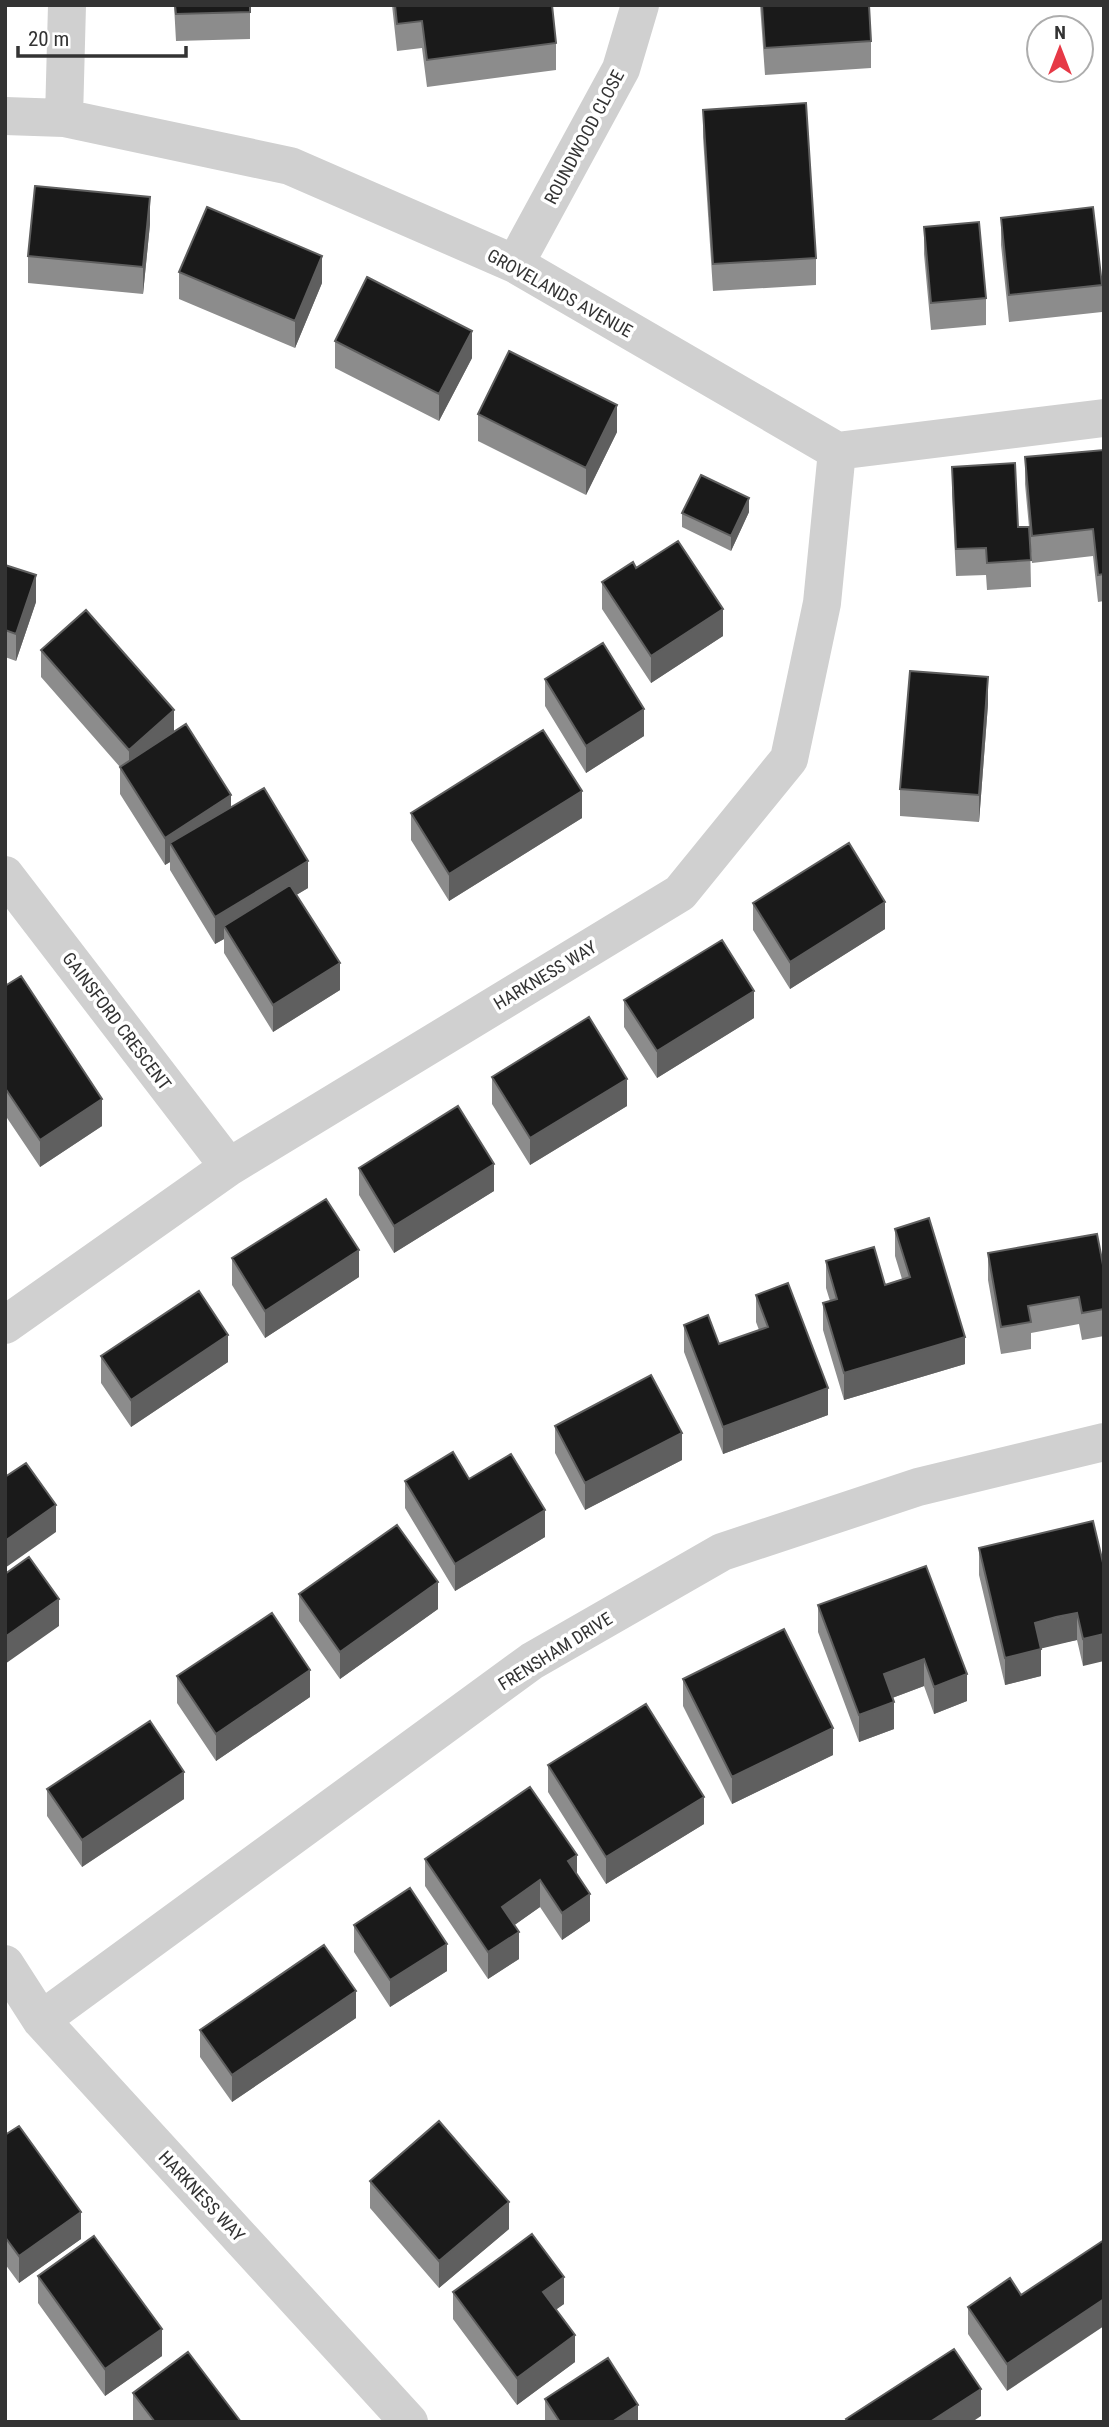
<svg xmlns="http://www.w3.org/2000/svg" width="1109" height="2427" font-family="'Roboto Condensed',sans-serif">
	<rect width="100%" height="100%" fill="#fff"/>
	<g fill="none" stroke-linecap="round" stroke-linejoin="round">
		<!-- minor -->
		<path stroke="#d0d0d0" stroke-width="38" d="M5 116 64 118 290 166 515 264 837 451 1104 418
			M64 118 67 5
			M515 264 621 69 640 5
			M5 875 229 1167
			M5 1325 229 1167 680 893 789 759 822 603 837 451
			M5 1964 41 2020 409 2422
			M41 2020 532 1661 722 1552 918 1487 1104 1442"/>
	</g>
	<!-- wall -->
	<path fill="#8c8c8c" d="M174 5H250V39L176 41Z
		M392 5H552L556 43V70L427 87 422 48 397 51Z
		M760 5H869L871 41V68L765 75Z
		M703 110 816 258V285L713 291 703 137Z
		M1001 218 1102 285V312L1009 322 1001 245Z
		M150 224 143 294 28 283V256Z
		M924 227 986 298V325L931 330 924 254Z
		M179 272 322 283 295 348 179 299Z
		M335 341 472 358 439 421 335 368Z
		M478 414 617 432 586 495 478 441Z
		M1104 450V601L1098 602 1093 556 1032 563 1030 539 1031 587 987 590 986 575 956 576 952 494V467L1018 527H1029L1025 484V457Z
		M749 512 731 551 682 527V513Z
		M5 565 36 602 16 661 5 657Z
		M602 582 723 636 651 683 602 609Z
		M41 650 174 732 231 807 308 888 296 895 340 990 273 1032 224 953V939L215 944 170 870V862L165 865 120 794V767L41 677Z
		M545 679 644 736 586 773 545 706Z
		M988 704 979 822 900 816V789Z
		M411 813 582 818 449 901 411 840Z
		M753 903 885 929 790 989 753 930Z
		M5 986 102 1126 40 1167 5 1115Z
		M624 1000 754 1018 657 1078 624 1027Z
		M492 1077 627 1106 530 1165 492 1104Z
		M359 1168 494 1191 394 1253 359 1195Z
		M895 1229 965 1364 844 1400 823 1330V1303L830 1301 826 1288V1261L885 1285 902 1279 895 1256Z
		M988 1253 1104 1270V1336L1082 1340 1079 1324 1031 1333V1349L1001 1354 988 1280Z
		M232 1258 359 1277 265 1338 232 1285Z
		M756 1295 828 1415 723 1454 684 1352V1325L719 1344 759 1330 756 1322Z
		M101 1356 228 1362 131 1427 101 1383Z
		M555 1426 682 1460 585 1510 555 1453Z
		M469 1479 545 1537 455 1591 405 1508V1481Z
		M979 1548 1104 1567 1083 1666 1077 1640 1056 1644 1041 1648V1676L1005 1685 979 1575Z
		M926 1566 967 1701 934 1714 924 1686 903 1694 892 1698 894 1729 859 1742 818 1632V1605Z
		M299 1594 438 1609 340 1679 299 1621Z
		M177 1676 310 1697 216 1761 177 1703Z
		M683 1679 833 1755 732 1804 683 1706Z
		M548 1765 704 1824 606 1884 548 1792Z
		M47 1789 184 1799 82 1867 47 1816Z
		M425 1859 577 1874 590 1921 562 1940 540 1907 514 1925 519 1959 488 1979 425 1886Z
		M354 1925 447 1971 390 2007 354 1952Z
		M356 2018 232 2102 200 2057V2030Z
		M5 2135 81 2239 19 2283 5 2264Z
		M370 2181 509 2229 439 2288 370 2208Z
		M38 2276 162 2356 105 2396 38 2303Z
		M1010 2278 1007 2391 968 2334V2307Z
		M453 2292 564 2304 556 2309 575 2362 517 2405 453 2319Z
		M133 2393 241 2422H134L133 2420Z
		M545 2399 638 2422H545Z"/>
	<!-- shaded-wall -->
	<path fill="#5f5f5f" d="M150 197V224L143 294V267Z
		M322 256V283L295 348V321Z
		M472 331V358L439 421V394Z
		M617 405V432L586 495V468Z
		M749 498V512L731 551V536Z
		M36 575V602L16 661V634Z
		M723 609V636L651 683V656Z
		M988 677V704L979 822V795Z
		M644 709V736L586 773V746Z
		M174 710V737L129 777V750Z
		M582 791V818L449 901V874Z
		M231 795V822L170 843V862L165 865V838Z
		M308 861V888L230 935 224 926V939L215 944V917Z
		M885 902V929L790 989V962Z
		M340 963V990L273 1032V1005Z
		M754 991V1018L657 1078V1051Z
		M627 1079V1106L530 1165V1138Z
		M102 1099V1126L40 1167V1140Z
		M494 1164V1191L394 1253V1226Z
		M359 1250V1277L265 1338V1311Z
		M228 1335V1362L131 1427V1400Z
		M965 1337V1364L844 1400V1373Z
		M828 1388V1415L723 1454V1427Z
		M682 1433V1460L585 1510V1483Z
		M56 1505V1532L5 1568V1541Z
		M545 1510V1537L455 1591V1564Z
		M438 1582V1609L340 1679V1652Z
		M59 1599V1626L5 1664V1637Z
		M1077 1613V1640L1035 1650V1623Z
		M1104 1634V1661L1083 1666V1639Z
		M1041 1649V1676L1005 1685V1658Z
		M924 1659V1686L884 1701V1674Z
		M310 1670V1697L216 1761V1734Z
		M967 1674V1701L934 1714V1687Z
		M894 1702V1729L859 1742V1715Z
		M833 1728V1755L732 1804V1777Z
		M184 1772V1799L82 1867V1840Z
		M704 1797V1824L606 1884V1857Z
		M577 1855V1882L568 1861Z
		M540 1880V1907L502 1934V1907Z
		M590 1894V1921L562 1940V1913Z
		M519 1932V1959L488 1979V1952Z
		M447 1944V1971L390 2007V1980Z
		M356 1991V2018L232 2102V2075Z
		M509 2202V2229L439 2288V2261Z
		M81 2212V2239L19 2283V2256Z
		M564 2277V2304L543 2319V2292Z
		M1104 2299V2326L1007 2391V2364Z
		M162 2329V2356L105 2396V2369Z
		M575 2335V2362L517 2405V2378Z
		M981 2389V2416L972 2422H930Z
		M638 2405V2422H612Z"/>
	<!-- building -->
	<path fill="#1a1a1a" stroke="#5f5f5f" stroke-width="2" d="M175 5H250V12L176 14Z
		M395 5H552L556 43 427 60 422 21 397 24Z
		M762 5H869L871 41 765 48Z
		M806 103 816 258 713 264 703 110Z
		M35 186 150 197 143 267 28 256Z
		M207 207 322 256 295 321 179 272Z
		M1093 207 1102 285 1009 295 1001 218Z
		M979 222 986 298 931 303 924 227Z
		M367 277 472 331 439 394 335 341Z
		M509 351 617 405 586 468 478 414Z
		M1104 450V574L1098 575 1093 529 1032 536 1025 457Z
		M1015 463 1018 527H1029L1031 560 987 563 986 548 956 549 952 467Z
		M701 475 749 498 731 536 682 513Z
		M678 541 723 609 651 656 602 582 633 562 636 568Z
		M5 565 36 575 16 634 5 630Z
		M86 610 174 710 129 750 41 650Z
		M603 643 644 709 586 746 545 679Z
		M910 671 988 677 979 795 900 789Z
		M186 724 231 795 165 838 120 767Z
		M543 730 582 791 449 874 411 813Z
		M264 788 308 861 215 917 170 843Z
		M849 843 885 902 790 962 753 903Z
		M290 885 340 963 273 1005 224 926Z
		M722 940 754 991 657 1051 624 1000Z
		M21 976 102 1099 40 1140 5 1088V986Z
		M589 1017 627 1079 530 1138 492 1077Z
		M458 1106 494 1164 394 1226 359 1168Z
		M326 1199 359 1250 265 1311 232 1258Z
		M929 1218 965 1337 844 1373 823 1303 837 1299 826 1261 874 1247 885 1285 910 1277 895 1229Z
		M1097 1234 1104 1270V1309L1082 1313 1079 1297 1028 1306 1031 1322 1001 1327 988 1253Z
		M788 1283 828 1388 723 1427 684 1325 708 1315 719 1344 768 1327 756 1295Z
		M199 1291 228 1335 131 1400 101 1356Z
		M651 1375 682 1433 585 1483 555 1426Z
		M453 1452 469 1479 511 1454 545 1510 455 1564 405 1481Z
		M26 1463 56 1505 5 1541V1477Z
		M1093 1521 1104 1567V1634L1083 1639 1077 1613 1056 1617 1035 1623 1041 1649 1005 1658 979 1548Z
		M397 1525 438 1582 340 1652 299 1594Z
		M29 1557 59 1599 5 1637V1574Z
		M926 1566 967 1674 934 1687 924 1659 903 1667 884 1674 894 1702 859 1715 818 1605Z
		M272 1613 310 1670 216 1734 177 1676Z
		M784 1629 833 1728 732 1777 683 1679Z
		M646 1704 704 1797 606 1857 548 1765Z
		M150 1721 184 1772 82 1840 47 1789Z
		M530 1787 577 1855 568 1861 590 1894 562 1913 540 1880 502 1907 519 1932 488 1952 425 1859Z
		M410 1888 447 1944 390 1980 354 1925Z
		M324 1945 356 1991 232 2075 200 2030Z
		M439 2121 509 2202 439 2261 370 2181Z
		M19 2126 81 2212 19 2256 5 2237V2135Z
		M532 2234 564 2277 543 2292 575 2335 517 2378 453 2292Z
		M94 2236 162 2329 105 2369 38 2276Z
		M1104 2240V2299L1007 2364 968 2307 1010 2278 1021 2295Z
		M954 2349 981 2389 930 2422H848L846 2419Z
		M188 2352 241 2422H155L133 2393Z
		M608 2358 638 2405 612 2422H560L545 2399Z"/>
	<g text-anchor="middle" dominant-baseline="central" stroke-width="7" stroke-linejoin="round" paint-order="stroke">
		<!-- street labels -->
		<g font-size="18" fill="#333" stroke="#fff">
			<text transform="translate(584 137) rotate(-62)">ROUNDWOOD CLOSE</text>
			<text transform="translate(560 293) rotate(29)">GROVELANDS AVENUE</text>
			<text transform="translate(545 975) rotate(-31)">HARKNESS WAY</text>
			<text transform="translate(117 1021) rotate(53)">GAINSFORD CRESCENT</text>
			<text transform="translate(555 1651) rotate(-32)">FRENSHAM DRIVE</text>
			<text transform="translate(202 2196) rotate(47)">HARKNESS WAY</text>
		</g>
	</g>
	<!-- border -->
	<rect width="1109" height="2427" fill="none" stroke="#333333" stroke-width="14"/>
	<!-- north arrow -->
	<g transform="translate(1060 49)"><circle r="33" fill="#ffffff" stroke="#adadad" stroke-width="2"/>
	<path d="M0-5L12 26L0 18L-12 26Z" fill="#e63946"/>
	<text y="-10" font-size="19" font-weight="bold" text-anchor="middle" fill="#333333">N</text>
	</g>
	<!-- scale -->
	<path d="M18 46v10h168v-10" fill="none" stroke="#333333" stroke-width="3.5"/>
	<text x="28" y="46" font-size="21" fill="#333333" stroke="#ffffff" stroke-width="5" paint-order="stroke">20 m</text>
</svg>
